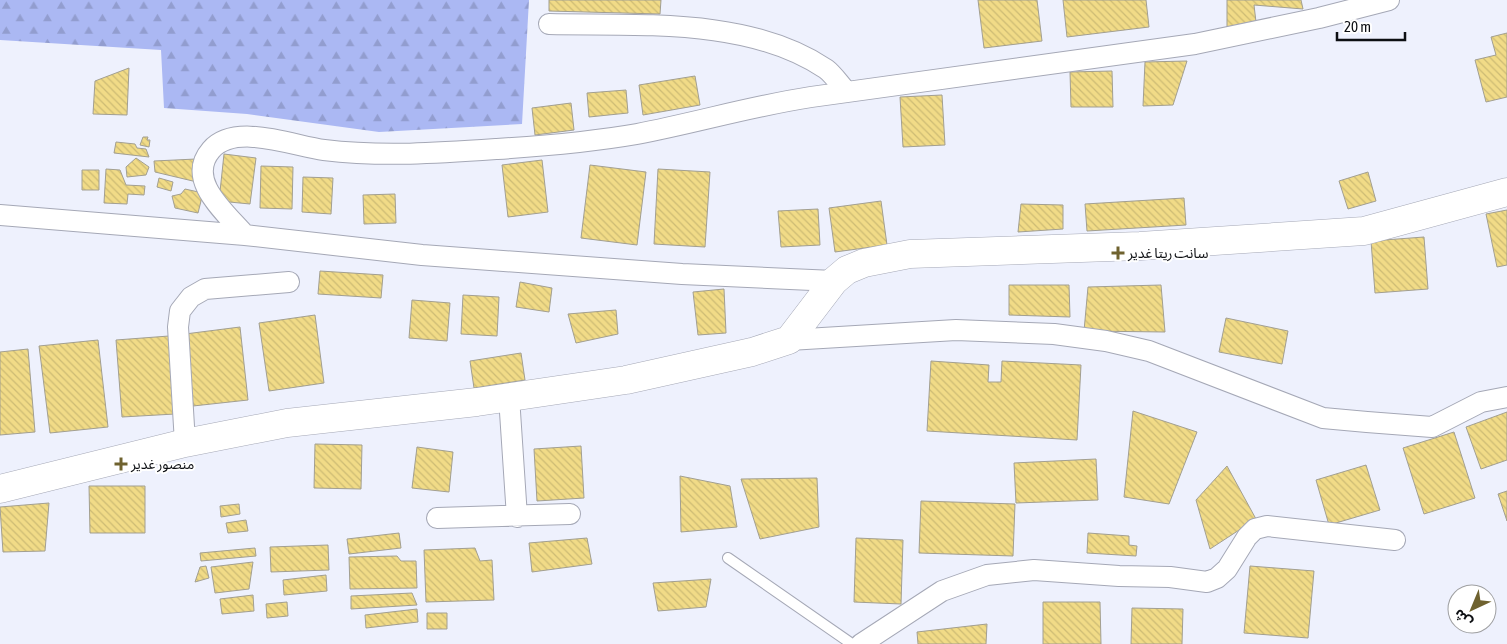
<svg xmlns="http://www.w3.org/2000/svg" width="1507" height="644" font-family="'Asap Condensed','Noto Sans Arabic',sans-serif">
	<defs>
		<pattern id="forest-firs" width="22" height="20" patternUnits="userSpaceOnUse" patternTransform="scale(1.25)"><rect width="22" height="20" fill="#abb8f3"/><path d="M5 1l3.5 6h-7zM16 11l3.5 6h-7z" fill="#929dcf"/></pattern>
		<pattern id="building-back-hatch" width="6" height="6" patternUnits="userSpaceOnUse" patternTransform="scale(1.25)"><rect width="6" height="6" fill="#f1db87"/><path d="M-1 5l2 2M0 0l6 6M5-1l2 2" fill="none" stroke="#cdbb74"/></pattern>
	</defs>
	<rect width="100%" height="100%" fill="#eef1fd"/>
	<!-- forest -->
	<path fill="url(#forest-firs)" d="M0 0H529L522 124 379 132 247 114 164 108 161 50 0 40Z"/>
	<!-- building -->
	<path fill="url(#building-back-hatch)" stroke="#a29f91" d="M549 0H661L660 14 549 11Z
		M978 0H1037L1042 41 984 48Z
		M1063 0H1146L1149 27 1067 37Z
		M1227 0H1301L1303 9 1254 5 1256 22 1227 27Z
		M1507 33V97L1486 102 1475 60 1496 55 1491 37Z
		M1187 61 1173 105 1143 106 1145 62Z
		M129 68 127 115 93 114 95 81Z
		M1112 71 1113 107H1071L1070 72Z
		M695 76 700 105 643 115 639 85Z
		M626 90 628 113 589 117 587 93Z
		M942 95 945 145 903 147 900 97Z
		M571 103 574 130 535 135 532 108Z
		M143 137H148L147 140H150L149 147 140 145Z
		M116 142 135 144 137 148 146 149 149 157 114 153Z
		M224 154 256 158 250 204 219 201Z
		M136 158 149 167 146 175 127 177 126 167Z
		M196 159 197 182 155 172 154 161Z
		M542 160 548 212 508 217 502 165Z
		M590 165 646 172 637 245 581 238Z
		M261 166 293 167 292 209 260 208Z
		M106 169 120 170 126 185 145 186 144 195 128 194 127 204 104 203Z
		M658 169 710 172 705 247 654 244Z
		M82 170H99V190H82Z
		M1368 172 1376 201 1348 209 1339 181Z
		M303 177 333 178 331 214 302 212Z
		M159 178 173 182 171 191 157 187Z
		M185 189 203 193 198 213 175 208 172 196 181 194Z
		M395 194 396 223 364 224 363 195Z
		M1184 198 1186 225 1087 231 1085 204Z
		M881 201 887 245 835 252 829 208Z
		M1021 204 1063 205V229L1018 232Z
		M818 209 820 245 781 247 778 211Z
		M1507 210V265L1497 267 1486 214Z
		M1424 237 1428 289 1375 293 1371 241Z
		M320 271 383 275 381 298 318 294Z
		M520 282 552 288 549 312 516 307Z
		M1009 285H1069L1070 317 1009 315Z
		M1161 285 1165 332 1084 331 1088 287Z
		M724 289 726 333 698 335 693 292Z
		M463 295 499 297 497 336 461 334Z
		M412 300 450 303 447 341 409 338Z
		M616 310 618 334 576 343 568 314Z
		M315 315 324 383 269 391 259 323Z
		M1226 318 1288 331 1282 364 1219 352Z
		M240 327 248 400 193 406 185 334Z
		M169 336 175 414 122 417 116 340Z
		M98 340 108 427 50 433 39 346Z
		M28 349 35 432 0 435V352Z
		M521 353 525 380 474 388 470 361Z
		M931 361 989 365 988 382H1001L1002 361 1081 365 1077 440 927 431Z
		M1133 411 1197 432 1169 504 1124 497Z
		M1507 412V460L1481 469 1466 427Z
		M1454 432 1475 498 1424 514 1403 448Z
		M315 444 362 445 361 489 314 488Z
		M581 446 584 498 537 501 534 449Z
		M417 447 453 452 449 492 412 488Z
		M1096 459 1098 500 1016 503 1014 463Z
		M1366 465 1380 510 1329 525 1316 480Z
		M1227 466 1256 519 1210 549 1196 500Z
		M680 476 730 486 737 527 681 532Z
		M817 478 819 527 760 539 741 479Z
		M89 486H145V533H90Z
		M1507 491V521L1498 494Z
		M921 501 1015 504 1013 556 919 553Z
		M49 503 45 551 3 552 0 507Z
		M239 504 240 514 221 517 220 506Z
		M246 520 248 531 228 533 226 523Z
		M399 533 401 548 349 554 347 539Z
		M1088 533 1129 536V545L1137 546 1136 556 1087 553Z
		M587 538 592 564 532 572 529 543Z
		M856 538 903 540 901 604 854 602Z
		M328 545 329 570 271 572 270 547Z
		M255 548 256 556 201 561 200 553Z
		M475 548 480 561 492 560 494 600 426 602 424 550Z
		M397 556 401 561H416L417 588 350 589 349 557Z
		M253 562 249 589 215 593 211 567Z
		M206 566 209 578 195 582 200 567Z
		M1250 566 1314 571 1308 638 1244 633Z
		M326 575 327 591 284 595 283 580Z
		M711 579 706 607 658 611 653 583Z
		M412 593 417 605 351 609V596Z
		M253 595 254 611 222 614 220 599Z
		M287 602 288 616 267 618 266 604Z
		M1043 602H1100L1101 644H1043Z
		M1132 608 1183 609 1182 644H1131Z
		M417 609 418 622 366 628 365 615Z
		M427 613H447V629H427Z
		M987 624 986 644H918L917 632Z"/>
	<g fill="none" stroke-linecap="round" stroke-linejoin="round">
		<!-- lane casing -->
		<g stroke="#a5a8b6" stroke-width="12">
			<path id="lane" d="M728 558 852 644"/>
		</g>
		<!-- street casing -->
		<g stroke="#a5a8b6" stroke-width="22">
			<path id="street" d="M549 24C639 26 749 17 826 69 834 75 840 85 847 92
				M0 215 245 235 422 255 682 274 834 281
				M245 235C226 213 185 180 211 150 235 122 293 146 324 150 382 157 439 153 497 149 544 146 591 142 637 134 695 123 752 106 811 97L1195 44 1319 18 1389 0
				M789 340 956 330 1054 334 1106 341 1149 351 1323 418 1367 422 1432 427 1481 402 1507 397
				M509 397 517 517
				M185 443 178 327 180 311 191 297 205 289 289 282
				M437 518 570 514
				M861 644 942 591 987 575 1034 570 1119 576 1170 577 1207 582 1217 578 1227 569 1247 537 1255 529 1267 526 1395 540"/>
		</g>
		<!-- secondary casing -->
		<g stroke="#a5a8b6" stroke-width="29">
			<path id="secondary" d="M0 489 185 443 287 423 477 402 626 380 752 352 789 340 834 281 847 270 864 263 910 254 1140 246 1364 231 1507 192"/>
		</g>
		<!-- lane -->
		<use href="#lane" stroke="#fff" stroke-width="10"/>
		<!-- street -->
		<use href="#street" stroke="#fff" stroke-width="20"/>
		<!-- secondary -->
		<use href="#secondary" stroke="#fff" stroke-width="28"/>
	</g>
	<!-- markers -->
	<g fill="#6f622f" stroke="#fff" stroke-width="2">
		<path d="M1115.5 245.5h5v5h5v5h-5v5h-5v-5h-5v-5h5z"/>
		<path d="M118.5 456.5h5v5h5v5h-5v5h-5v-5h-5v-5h5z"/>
	</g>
	<g text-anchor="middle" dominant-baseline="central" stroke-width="4" stroke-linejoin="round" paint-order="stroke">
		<!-- poi labels -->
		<g font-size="14" fill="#0d0f13" stroke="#fff" text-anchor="start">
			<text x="1128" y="253">سانت ريتا غدير</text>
			<text x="131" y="464">منصور غدير</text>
		</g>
	</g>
	<!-- north arrow -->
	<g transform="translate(1472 609) rotate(224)"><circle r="24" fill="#ffffff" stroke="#9e9fa1"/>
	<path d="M0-4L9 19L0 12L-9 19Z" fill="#6f622f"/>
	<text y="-8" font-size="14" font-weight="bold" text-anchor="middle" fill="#0d0f13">ش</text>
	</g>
	<!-- scale -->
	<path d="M1337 32v8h68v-8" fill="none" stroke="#0d0f13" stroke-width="2.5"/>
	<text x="1344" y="32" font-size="15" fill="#0d0f13" stroke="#ffffff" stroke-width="4" paint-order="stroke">20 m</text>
</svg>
